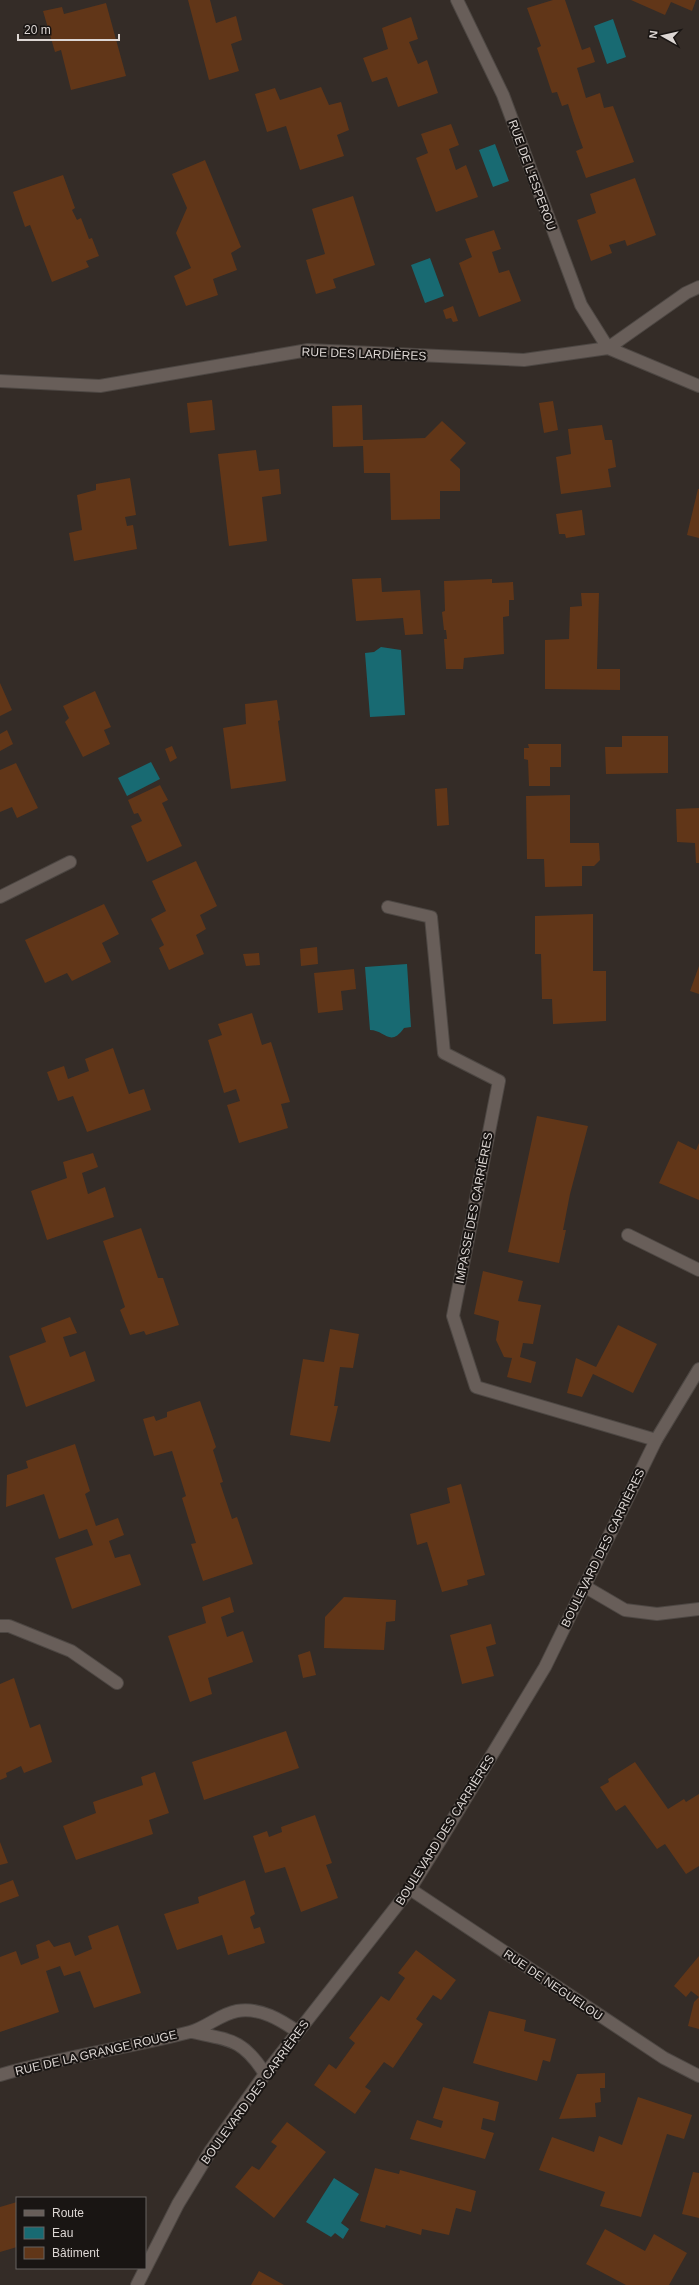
<svg xmlns="http://www.w3.org/2000/svg" width="699" height="2285" font-family="Arial,sans-serif">
	<rect width="100%" height="100%" fill="#342c27"/>
	<!-- water -->
	<path fill="#186a72" d="M613 19 626 57 607 64 594 26Z
		M495 144 509 181 493 187 479 150Z
		M430 258 444 296 425 303 411 265Z
		M381 647 401 650 405 715 370 717 365 653 374 652Z
		M151 762 160 779 127 796 118 778Z
		M407 964 411 1027 404 1028C390 1048 385 1030 370 1030L365 967Z
		M334 2178 359 2194 341 2223 349 2229 343 2239 335 2233 331 2237 306 2222Z"/>
	<!-- building -->
	<path fill="#613618" d="M188 0H210L216 23 236 16 242 40 231 44 239 71 209 80Z
		M553 0H565L582 50 590 47 595 62 577 68 586 98 600 93 604 108 613 106 634 162 586 178 576 151 583 148 573 120 568 104 562 106 557 92 552 93 537 48 541 46 527 8Z
		M631 0H696L692 11 671 2 665 15Z
		M106 3 126 76 71 90 61 50 55 52 43 11 62 7 64 14Z
		M411 17 418 39 409 42 418 64 427 60 438 93 398 107 387 77 372 82 363 58 388 49 382 28Z
		M321 87 329 105 341 102 349 130 337 135 344 156 300 170 286 126 267 132 255 94 275 88 280 100Z
		M451 124 459 145 449 149 456 170 466 165 478 197 436 212 416 158 428 153 421 134Z
		M205 160 241 247 231 253 237 270 213 279 218 295 186 306 174 276 191 268 176 233 187 208 172 174Z
		M63 175 75 208 72 210 77 220 81 218 89 239 92 238 99 256 86 261 89 267 52 282 30 225 25 227 13 192Z
		M635 178 656 235 627 246 625 240 609 245 612 253 591 261 577 220 596 213 590 194Z
		M353 196 375 265 333 279 336 288 316 294 306 260 325 254 312 209Z
		M494 230 501 249 492 252 499 273 509 270 521 301 479 317 459 263 472 257 465 239Z
		M453 306 458 321 453 322 451 318 446 319 443 310Z
		M212 400 215 430 190 433 187 403Z
		M553 401 558 430 544 433 539 403Z
		M362 405 363 440 425 438 442 421 466 443 450 460 460 469V491H440V519L391 520 390 473H364L363 446 333 447 332 406Z
		M602 425 605 440H612L616 467 608 469 611 487 561 494 556 457 571 454 568 429Z
		M256 450 259 471 279 469 281 494 262 497 267 541 229 546 218 454Z
		M130 478 136 515 125 517 127 526 133 525 137 549 74 561 69 533 82 530 77 495 96 490V484Z
		M698 489H699V538L687 535Z
		M582 510 585 535 566 538 565 534H559L556 514Z
		M381 578 382 592 420 590 423 634 405 635 403 618 356 621 352 579Z
		M492 579V583L513 582 514 600H509V616L503 617 504 654 464 658 463 669H446L444 639H447L446 630H444L442 612 445 611 444 581Z
		M581 593H599L597 669H620V690L545 689V640L569 639 570 607 582 606Z
		M0 683 12 710 0 716Z
		M95 691 111 727 104 730 110 744 83 757 65 722 69 718 63 706Z
		M277 700 280 720 278 721 286 781 231 789 223 728 246 724 245 704Z
		M7 730 13 744 0 751V734Z
		M622 736H668V773L606 774 605 747H622Z
		M528 744H561V767H550V786H529L528 760 524 759V748H529Z
		M172 746 177 758 170 762 165 749Z
		M16 763 38 808 17 818 12 807 0 812V770Z
		M160 785 168 800 162 803 182 846 147 862 131 826 142 821 138 813 134 814 128 800Z
		M447 788 449 825 437 826 435 789Z
		M570 795V843H599L600 860 594 866H582V886L545 887 544 859H527L526 796Z
		M699 808V863H696L695 843 677 842 676 809Z
		M196 861 217 906 200 915 206 929 196 935 204 954 169 970 159 948 164 945 151 919 166 911 152 881Z
		M104 904 119 934 102 943 111 962 72 981 67 973 45 983 25 940Z
		M593 914V971H606V1021L553 1024 552 999H542L541 954H535V916Z
		M317 947 318 964 301 966 300 949Z
		M259 953 260 965 246 966 243 954Z
		M699 966V994L690 991Z
		M354 969 356 989 341 991 343 1010 318 1013 314 973Z
		M252 1013 262 1045 271 1042 290 1102 281 1104 288 1128 239 1143 227 1105 240 1101 236 1089 224 1093 208 1040 222 1035 218 1024Z
		M113 1048 129 1094 144 1089 151 1110 87 1132 73 1096 58 1101 47 1072 64 1066 68 1079 89 1071 85 1059Z
		M537 1116 588 1126 570 1194 563 1230H566L559 1263 508 1252Z
		M678 1141 696 1150 699 1143V1200L659 1183Z
		M93 1153 98 1167 82 1173 88 1194 105 1187 114 1217 47 1240 31 1191 67 1178 63 1162Z
		M141 1228 158 1278H163L179 1325 146 1335 144 1331 130 1335 120 1310 125 1307 103 1241Z
		M483 1271 523 1281 518 1301 541 1305 533 1344 523 1343 520 1357 536 1362 531 1383 507 1377 512 1358 504 1357 496 1340 499 1321 474 1314Z
		M70 1317 77 1333 63 1337 70 1357 85 1351 95 1381 26 1407 9 1356 46 1342 41 1328Z
		M618 1325 657 1344 633 1393 593 1374 582 1397 567 1393 576 1358 596 1367Z
		M330 1329 359 1334 353 1368 340 1367 334 1406H338L330 1442 290 1435 303 1359 324 1362Z
		M200 1401 216 1447 213 1450 223 1482 220 1483 232 1519 237 1517 253 1564 203 1581 191 1544 196 1543 182 1498 186 1496 172 1451 154 1456 143 1419 154 1416 156 1421 167 1417V1412Z
		M75 1444 90 1491 85 1494 96 1526 118 1518 124 1535 109 1541 115 1558 130 1554 141 1585 72 1609 55 1558 93 1545 87 1529 59 1539 44 1494 6 1507 7 1475 28 1468 26 1461Z
		M461 1484 485 1575 467 1580 468 1585 442 1592 427 1542 417 1545 410 1514 450 1503 447 1488Z
		M230 1597 234 1612 221 1617 227 1637 243 1631 253 1662 208 1678 212 1694 190 1702 168 1636 206 1623 202 1607Z
		M344 1597 396 1600 395 1621 386 1622 384 1650 324 1648 325 1617Z
		M491 1624 496 1644 486 1647 494 1676 462 1684 450 1635Z
		M310 1651 316 1675 303 1678 298 1655Z
		M14 1678 30 1728 40 1724 52 1762 24 1773 21 1766 6 1773 7 1777 0 1780V1684Z
		M286 1731 299 1768 204 1800 192 1762Z
		M635 1762 668 1809 684 1799 686 1802 699 1794V1866L686 1874 665 1844 657 1849 625 1805 616 1811 600 1787 609 1782 608 1779Z
		M155 1772 169 1813 149 1820 153 1834 76 1860 63 1826 96 1813 93 1802 143 1785 141 1777Z
		M315 1815 332 1863 326 1865 338 1898 301 1912 285 1867 265 1873 253 1836 267 1831 269 1837 282 1832 281 1827Z
		M0 1842 8 1863 0 1865Z
		M13 1880 19 1896 0 1903V1885Z
		M245 1880 255 1914 250 1917 254 1929 260 1927 265 1943 228 1955 222 1935 177 1950 164 1914 199 1903 198 1897Z
		M118 1925 141 1993 94 2008 80 1971 64 1976 60 1966 46 1971 59 2012 0 2032V1957L16 1951 21 1965 39 1958 36 1945 49 1940 54 1947 70 1942 75 1956 92 1949 88 1936Z
		M416 1950 456 1980 441 2000 433 1995 416 2019 423 2024 393 2068 384 2062 365 2087 371 2091 355 2114 314 2085 329 2064 336 2069 355 2043 349 2038 381 1996 389 2001 405 1978 398 1973Z
		M699 1956V2029L688 2026 694 2002 699 1997 691 1991 686 1997 674 1986Z
		M489 2011 526 2020 524 2031 556 2039 550 2062 543 2060 537 2081 473 2063Z
		M605 2073V2088H600L601 2102 595 2103 596 2117 559 2119 577 2074Z
		M443 2087 499 2102 495 2121 483 2118 481 2129 494 2133 485 2159 410 2139 417 2120 441 2128 443 2121 433 2118Z
		M638 2097 692 2115 684 2139 667 2134 641 2217 600 2206 605 2192 539 2170 552 2137 594 2152 599 2136 622 2145Z
		M287 2122 326 2152 274 2218 235 2187 252 2166 259 2170 277 2146 271 2142Z
		M375 2168 399 2174 400 2170 476 2191 471 2212 456 2208 449 2235 422 2229 421 2235 386 2225 385 2228 360 2221Z
		M693 2172 699 2173V2218L682 2214Z
		M17 2202V2247L0 2252V2207Z
		M605 2229 645 2251 654 2234 687 2253 669 2285H626L586 2264Z
		M259 2271 284 2285H251Z"/>
	<g fill="none" stroke-linecap="round" stroke-linejoin="round">
		<!-- street casing -->
		<g stroke="#4d4743" stroke-width="14">
			<path id="street" d="M457 0 503 95 581 305 608 348 686 293 699 287
				M0 381 100 386 308 350 524 360 608 348 699 386
				M0 897 70 862
				M388 907 431 917 444 1053 499 1081 453 1316 476 1387 656 1440
				M628 1235 699 1270
				M584 1586 625 1610 657 1614 699 1609
				M0 1626H9L71 1651 117 1683
				M410 1889 664 2058 699 2076
				M192 2032C230 2040 243 2039 265 2074
				M0 2075C62 2057 127 2048 190 2032 206 2028 220 2014 237 2011 260 2007 281 2020 298 2032"/>
		</g>
		<!-- secondary casing -->
		<g stroke="#4d4743" stroke-width="14">
			<path id="secondary" d="M137 2285 178 2204 211 2150 265 2074 410 1889 441 1839 545 1667 656 1440 699 1369"/>
		</g>
		<!-- street -->
		<use href="#street" stroke="#685e59" stroke-width="12"/>
		<!-- secondary -->
		<use href="#secondary" stroke="#685e59" stroke-width="12"/>
	</g>
	<g text-anchor="middle" dominant-baseline="central" stroke-width="4" stroke-linejoin="round" paint-order="stroke">
		<!-- street labels -->
		<g font-size="12" fill="#ddd7d4" stroke="#191513">
			<text transform="translate(532 175) rotate(70)">RUE DE L'ESPEROU</text>
			<text transform="translate(364 354) rotate(2)">RUE DES LARDIÈRES</text>
			<text transform="translate(474 1208) rotate(-79)">IMPASSE DES CARRIÈRES</text>
			<text transform="translate(603 1548) rotate(-64)">BOULEVARD DES CARRIÈRES</text>
			<text transform="translate(445 1830) rotate(-58)">BOULEVARD DES CARRIÈRES</text>
			<text transform="translate(553 1985) rotate(34)">RUE DE NEGUELOU</text>
			<text transform="translate(96 2053) rotate(-13)">RUE DE LA GRANGE ROUGE</text>
			<text transform="translate(255 2092) rotate(-54)">BOULEVARD DES CARRIÈRES</text>
		</g>
	</g>
	<!-- legend -->
	<rect x="16" y="2197" width="130" height="72" fill="#191513" stroke="#676360"/>
	<rect x="24" y="2210" width="20" height="6" fill="#685e59" stroke="#676360"/>
	<text x="52" y="2217" font-size="12" fill="#ddd7d4">Route</text>
	<rect x="24" y="2227" width="20" height="12" fill="#186a72" stroke="#676360"/>
	<text x="52" y="2237" font-size="12" fill="#ddd7d4">Eau</text>
	<rect x="24" y="2247" width="20" height="12" fill="#613618" stroke="#676360"/>
	<text x="52" y="2257" font-size="12" fill="#ddd7d4">Bâtiment</text>
	<!-- north arrow -->
	<g transform="translate(663 36) rotate(278)" stroke="#191513" stroke-width="3" paint-order="stroke">
	<path d="M0-3L7 15L0 10L-7 15Z" fill="#ddd7d4"/>
	<text y="-6" font-size="11" font-weight="bold" text-anchor="middle" fill="#ddd7d4">N</text>
	</g>
	<!-- scale -->
	<path d="M18 34v6h101v-6" fill="none" stroke="#ddd7d4" stroke-width="2"/>
	<text x="24" y="34" font-size="12" fill="#ddd7d4" stroke="#191513" stroke-width="3" paint-order="stroke">20 m</text>
</svg>
